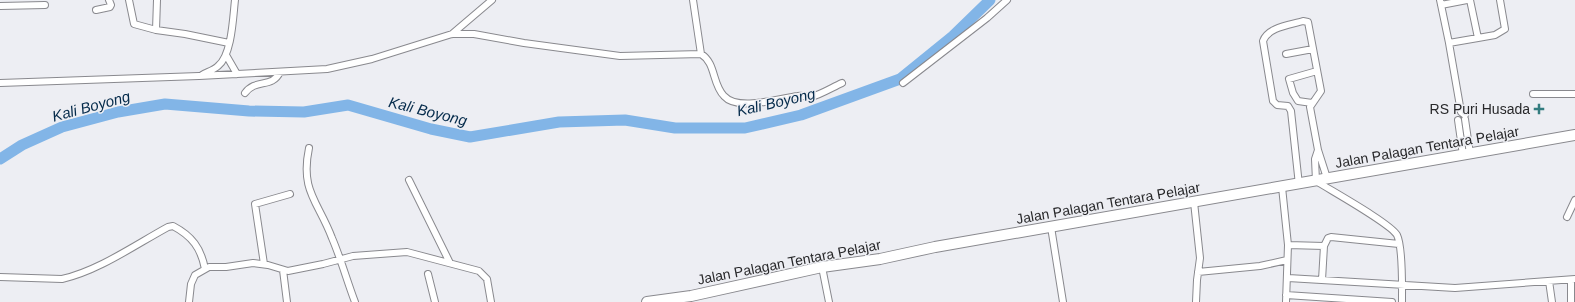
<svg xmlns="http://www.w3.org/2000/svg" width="1575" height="302" font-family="Helvetica,sans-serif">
	<rect width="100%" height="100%" fill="#edeef3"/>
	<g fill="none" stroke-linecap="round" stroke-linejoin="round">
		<!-- river -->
		<path stroke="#82b5e7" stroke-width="11" d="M0 159 22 145 62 127 118 112 165 104 249 111 304 112 348 105 431 129 470 137 559 122 625 120 675 128H745L801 115 900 79 953 36 990 0"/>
		<!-- street casing -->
		<g stroke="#89898e" stroke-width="8">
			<path id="street" d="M129 0 134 24 156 30
				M157 0 156 30 185 34 229 43
				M693 0 701 54
				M1440 0 1449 43 1478 38 1470 0
				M1441 5 1467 0
				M0 6 45 5
				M96 10 110 7 111 5 109 0
				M452 34 492 0
				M1478 38 1495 35 1505 29 1500 0
				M1449 43 1461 112 1465 115
				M1286 54 1313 49
				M226 55 237 74
				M202 75C207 72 214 70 218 66 232 55 233 17 235 0
				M0 83 199 76 327 69 372 59 452 34H474L524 43 620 56 701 54C716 63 712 84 724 96 738 112 780 98 798 96 802 95 807 97 811 97 820 95 833 87 842 83
				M903 83 987 18 1007 0
				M245 93C256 78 272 89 280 72
				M1533 94H1575
				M1312 103 1298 101 1293 93 1289 79 1317 71
				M1465 119 1470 154
				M1458 120 1463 155
				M309 148C300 191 318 201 332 238 341 259 347 281 355 302
				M1318 150 1315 159 1316 181C1330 190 1390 223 1397 235 1403 247 1402 287 1402 302
				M409 180 450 263
				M1299 185 1291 111 1288 106 1277 105 1273 101 1263 41C1268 27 1290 25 1303 21L1308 22 1321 91 1310 107 1318 150 1327 178
				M1282 187 1288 245 1286 302
				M1194 202 1200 258 1197 280 1196 302
				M1567 217 1575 200
				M1051 227 1063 302
				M1288 245 1324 246
				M264 264 255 204 290 194
				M822 267 829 302
				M283 270 287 302
				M1198 272 1260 266 1287 260
				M428 274 435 302
				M0 277 62 279C98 271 135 245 168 227L173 226C192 236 201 248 205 269
				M1288 278 1455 288 1575 279
				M1322 280 1324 246 1328 238 1331 237 1399 244
				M1571 280V302
				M1549 281 1552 302
				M1286 295 1392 302
				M189 302 191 284 195 275 209 267H226L253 263 268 265 288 271 323 264 353 256 407 252 479 271 487 279 491 302"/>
		</g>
		<!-- primary casing -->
		<g stroke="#89898e" stroke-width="12">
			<path id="primary" d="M647 302 691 296 822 267 880 259 935 247 1575 135"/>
		</g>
		<!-- street -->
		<use href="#street" stroke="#fff" stroke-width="6"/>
		<!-- primary -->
		<use href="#primary" stroke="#fff" stroke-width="10"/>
	</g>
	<!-- markers -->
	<path fill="#337c7f" stroke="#edeef3" stroke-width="1.5" d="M1537 103h4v4h4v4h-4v4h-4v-4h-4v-4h4z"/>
	<g text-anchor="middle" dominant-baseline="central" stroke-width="3" stroke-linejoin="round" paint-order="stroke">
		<!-- poi labels -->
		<g font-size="14" fill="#28282a" stroke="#edeef3" text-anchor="end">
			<text x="1530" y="109">RS Puri Husada</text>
		</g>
		<!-- street labels -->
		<g font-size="14" fill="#28282a" stroke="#edeef3">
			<text transform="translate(1427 147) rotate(-10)">Jalan Palagan Tentara Pelajar</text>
			<text transform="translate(1108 203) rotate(-10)">Jalan Palagan Tentara Pelajar</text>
			<text transform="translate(789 262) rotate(-11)">Jalan Palagan Tentara Pelajar</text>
		</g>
		<!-- water labels -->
		<g font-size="15" font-style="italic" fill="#052b4b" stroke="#edeef3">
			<text transform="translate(776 102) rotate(-13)">Kali Boyong</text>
			<text transform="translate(91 106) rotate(-15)">Kali Boyong</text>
			<text transform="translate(428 111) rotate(14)">Kali Boyong</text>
		</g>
	</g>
</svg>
